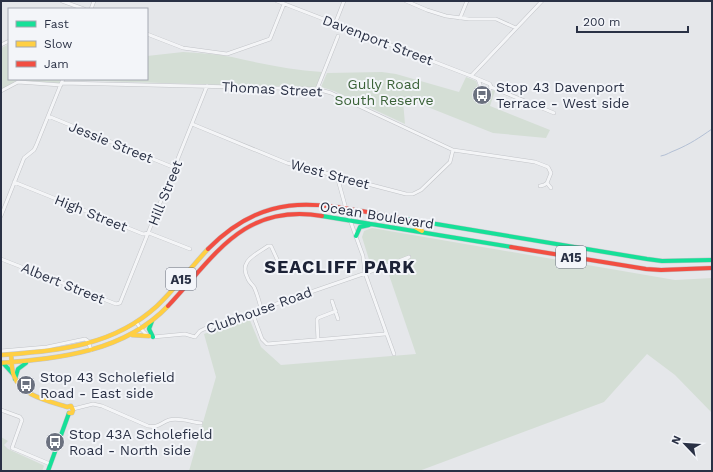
<svg xmlns="http://www.w3.org/2000/svg" width="713" height="472" font-family="'Work Sans',sans-serif">
	<rect width="100%" height="100%" fill="#e5e7ea"/>
	<!-- green -->
	<path fill="#d4ded5" d="M9 44V79H61L59 83 17 80 1 90V48Z
		M183 52C199 53 216 54 232 57 262 64 291 70 322 72L316 88 68 80 67 79H147V56Z
		M382 72 396 74 459 92 466 77 476 81 480 92 485 95 490 93 493 90 495 91 490 106 550 130 546 138 493 133 410 100 403 101 405 124 334 91 321 87 327 73Z
		M372 228 675 280 712 278V413L675 375 647 354 604 402 419 471H189L216 377 204 334 249 318 261 347 281 365 416 354 388 272 385 261 371 266 362 237 364 231Z
		M1 437 8 441 4 445 8 449 43 465 44 466 42 471H1Z"/>
	<g fill="none" stroke-linecap="round" stroke-linejoin="round">
		<!-- stream -->
		<path stroke="#b3c0d5" stroke-width="1" d="M661 156C667 155 670 152 676 150 690 144 699 138 712 129"/>
		<!-- street casing -->
		<g stroke="#c2c4c8" stroke-width="4">
			<path id="street" d="M62 1 84 9
				M277 1 471 76 490 84 491 87
				M406 1 427 10 446 16 469 19H496L516 28
				M91 9 94 1
				M460 18 467 1
				M335 24 344 1
				M147 34 183 48 227 54 270 39 284 4
				M1 45 9 41
				M471 76 542 1
				M478 79C480 85 481 90 488 91L491 87 554 113
				M62 83 317 89 331 93 453 150 535 162 548 167 551 173 547 183
				M317 89 338 36
				M1 91 18 82 61 85
				M48 116 175 168
				M192 124 287 163 406 194H413L421 190 450 162 453 150
				M14 182 143 234 149 233 190 249
				M547 183 551 188
				M540 186 544 185 547 183
				M1 216 24 158 34 150 36 146 63 79
				M1 259 116 304 120 303 207 86
				M332 301 338 319
				M261 308C259 301 257 293 254 287 252 284 249 282 248 279 238 261 255 255 268 246H271L282 270
				M252 312 262 339 267 344 385 334 386 332 365 273 363 256 346 209 337 176
				M136 322 141 329 147 335
				M386 332 394 354
				M153 337 185 334 195 337 200 331 204 329 386 266 409 257
				M318 340 317 320 318 318 336 311
				M1 351 47 347 85 339 88 341 91 350
				M73 409 93 404 102 406 148 426C159 428 160 423 169 420 178 417 191 422 201 423
				M1 410 20 417 22 420 12 448 50 464"/>
		</g>
		<!-- fast casing -->
		<g stroke="#c2c4c8" stroke-width="5">
			<path id="fast" d="M322 216 511 247
				M406 219 647 259 662 261 712 260
				M356 236 360 227 369 225
				M152 321 149 329 153 337
				M3 363 14 375
				M15 379 18 369 26 363
				M48 471 69 413"/>
		</g>
		<!-- slow casing -->
		<g stroke="#c2c4c8" stroke-width="5">
			<path id="slow" d="M418 221 415 223V227L422 231
				M132 335 149 336
				M11 354C12 361 11 369 14 376 21 396 50 401 67 407L71 406 73 410 72 413H69
				M1 355C59 350 112 347 157 306 176 288 191 267 208 249
				M1 363C61 358 124 352 168 306"/>
		</g>
		<!-- jam casing -->
		<g stroke="#c2c4c8" stroke-width="5">
			<path id="jam" d="M511 247 646 269 661 270 712 268
				M208 249C272 184 327 206 406 219
				M168 306C215 256 243 203 322 216"/>
		</g>
		<!-- street -->
		<use href="#street" stroke="#f4f5f7" stroke-width="3"/>
		<!-- fast -->
		<use href="#fast" stroke="#16e098" stroke-width="4"/>
		<!-- slow -->
		<use href="#slow" stroke="#ffcf43" stroke-width="4"/>
		<!-- jam -->
		<use href="#jam" stroke="#f24e42" stroke-width="4"/>
	</g>
	<!-- icons -->
	<defs>
		<g id="bus-disc" transform="scale(1)"><circle r="9.5" fill="#6b717f" stroke="#f3f5f9"/><path d="M-5-6H5V4H4V6H2V4H-2V6H-4V4H-5ZM-3.5-4V0h7V-4ZM-3.5 1.2v1.5H-2V1.2ZM2 1.2v1.5H3.5V1.2Z" fill="#fff"/></g>
	</defs>
	<g fill-rule="evenodd">
		<use href="#bus-disc" x="482" y="95"/>
		<use href="#bus-disc" x="26" y="385"/>
		<use href="#bus-disc" x="55" y="442"/>
	</g>
	<g text-anchor="middle" dominant-baseline="central" stroke-width="4" stroke-linejoin="round" paint-order="stroke">
		<!-- shield labels -->
		<g fill="#f3f5f9" stroke="#666c7b" stroke-width="1">
			<rect x="556" y="246" width="30" height="22" rx="3"/>
			<rect x="166" y="268" width="30" height="22" rx="3"/>
		</g>
		<g font-size="13" font-weight="bold" fill="#2a3145">
			<text x="571" y="257">A15</text>
			<text x="181" y="279">A15</text>
		</g>
		<!-- street labels -->
		<g font-size="14" fill="#2a3145" stroke="#f3f5f9">
			<text transform="translate(378 40) rotate(21)">Davenport Street</text>
			<text transform="translate(272 89) rotate(3)">Thomas Street</text>
			<text transform="translate(111 142) rotate(22)">Jessie Street</text>
			<text transform="translate(330 174) rotate(15)">West Street</text>
			<text transform="translate(165 193) rotate(-68)">Hill Street</text>
			<text transform="translate(91 213) rotate(22)">High Street</text>
			<text transform="translate(377 215) rotate(9)">Ocean Boulevard</text>
			<text transform="translate(63 283) rotate(22)">Albert Street</text>
			<text transform="translate(259 310) rotate(-20)">Clubhouse Road</text>
		</g>
		<!-- park labels -->
		<g font-size="14" fill="#3a6137" stroke="#f3f5f9">
			<text x="384" y="84">Gully Road<tspan x="384" dy="16">South Reserve</tspan></text>
		</g>
		<!-- poi labels -->
		<g font-size="14" fill="#2a3145" stroke="#f3f5f9" text-anchor="start">
			<text x="496" y="87">Stop 43 Davenport<tspan x="496" dy="16">Terrace - West side</tspan></text>
			<text x="40" y="377">Stop 43 Scholefield<tspan x="40" dy="16">Road - East side</tspan></text>
			<text x="69" y="434">Stop 43A Scholefield<tspan x="69" dy="16">Road - North side</tspan></text>
		</g>
		<!-- district labels -->
		<g font-size="18" font-weight="bold" letter-spacing="1" fill="#1c2236" stroke="#f3f5f9">
			<text x="340" y="266">SEACLIFF PARK</text>
		</g>
	</g>
	<!-- border -->
	<rect width="713" height="472" fill="none" stroke="#2a3145" stroke-width="4"/>
	<!-- legend -->
	<rect x="8" y="8" width="140" height="72" fill="#f3f5f9" stroke="#a3a7b1"/>
	<rect x="16" y="21" width="20" height="6" fill="#16e098" stroke="#a3a7b1"/>
	<text x="44" y="28" font-size="12" fill="#2a3145">Fast</text>
	<rect x="16" y="41" width="20" height="6" fill="#ffcf43" stroke="#a3a7b1"/>
	<text x="44" y="48" font-size="12" fill="#2a3145">Slow</text>
	<rect x="16" y="61" width="20" height="6" fill="#f24e42" stroke="#a3a7b1"/>
	<text x="44" y="68" font-size="12" fill="#2a3145">Jam</text>
	<!-- north arrow -->
	<g transform="translate(685 444) rotate(295)" stroke="#f3f5f9" stroke-width="3" paint-order="stroke">
	<path d="M0-3L7 15L0 10L-7 15Z" fill="#2a3145"/>
	<text y="-6" font-size="11" font-weight="bold" text-anchor="middle" fill="#2a3145">N</text>
	</g>
	<!-- scale -->
	<path d="M577 26v6h111v-6" fill="none" stroke="#2a3145" stroke-width="2"/>
	<text x="583" y="26" font-size="12" fill="#2a3145" stroke="#f3f5f9" stroke-width="3" paint-order="stroke">200 m</text>
</svg>
